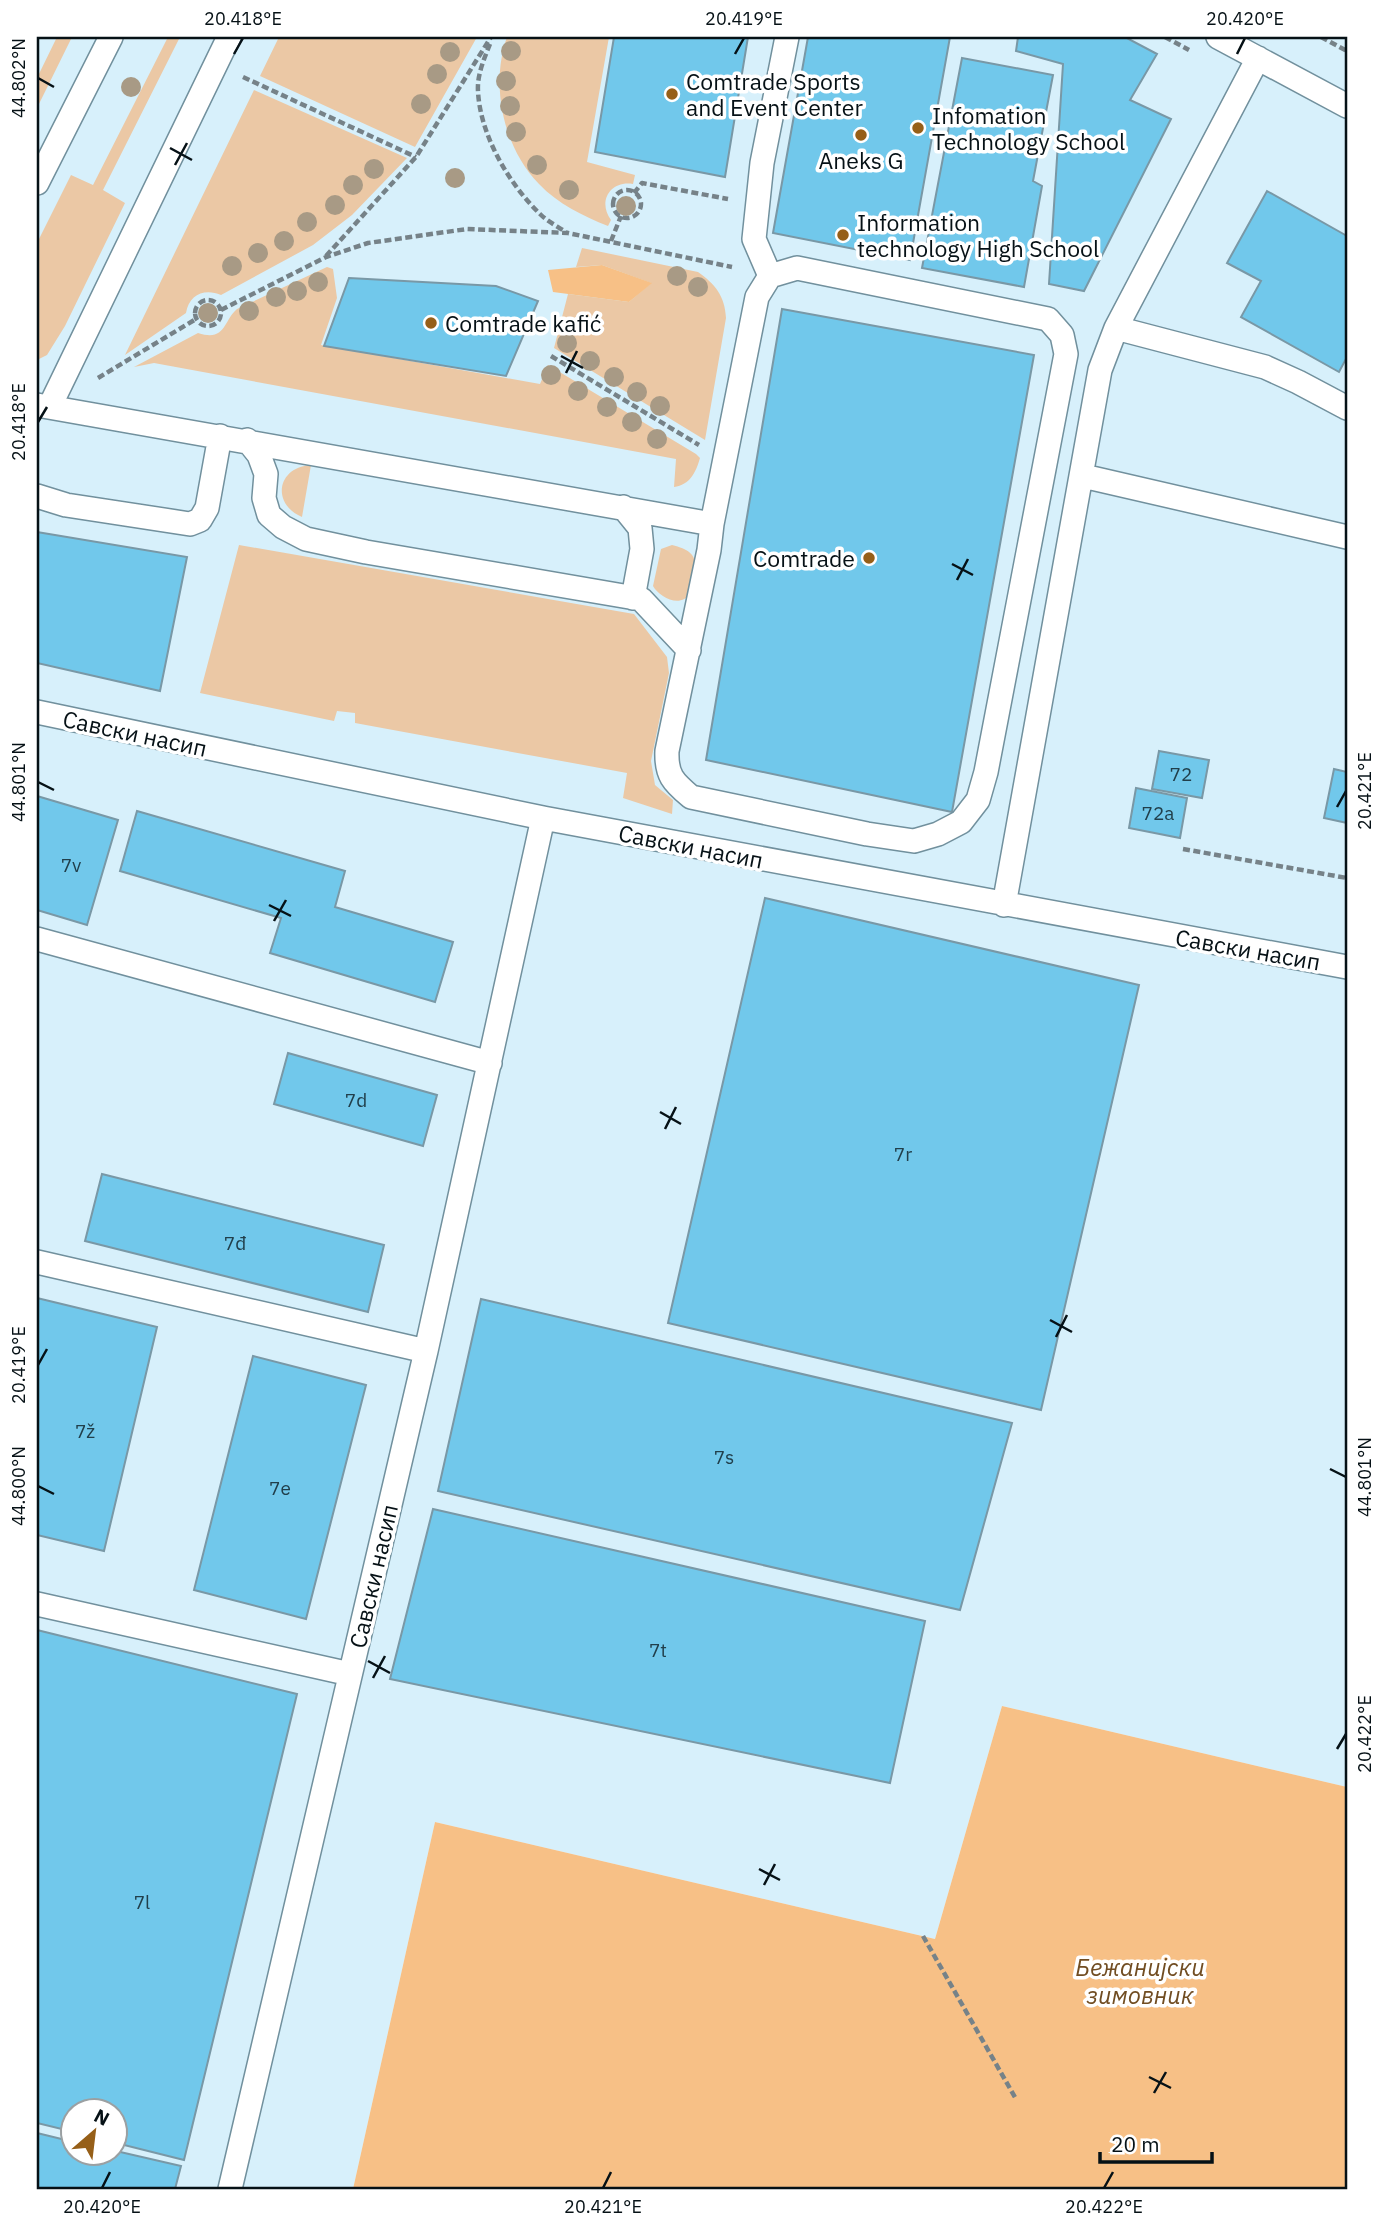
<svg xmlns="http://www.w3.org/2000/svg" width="1384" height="2226" font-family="'IBM Plex Sans',sans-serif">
	<rect width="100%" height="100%" fill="#ecf9ff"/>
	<!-- built -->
	<path fill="#d7f0fb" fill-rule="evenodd" d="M37 37H1347V1787L1002 1706 935 1939 435 1822 353 2189H37ZM74 2110H116V2152H74Z"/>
	<!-- green -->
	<path fill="#ebc8a5" d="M57 37H72L37 108V78Z
		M168 37H180L103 190 125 203 65 326 47 355 37 360V243L71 175 93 185Z
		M279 37H477L415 147 260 76Z
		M507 37H609L587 162 635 175 633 184C611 180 597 201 611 220L608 226C583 216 558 204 539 184 503 147 490 85 507 37Z
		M254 90 407 158 352 215 313 245 221 295C204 288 189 295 186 313L125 355Z
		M582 248 698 272C715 284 725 296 726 318L705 440 554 348 568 294 629 302 651 283 602 265 576 267Z
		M327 267 333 269 337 298 321 345 540 384 548 365 696 454 700 458C696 472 690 485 674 487L676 459 154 363 134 367 198 333C226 342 223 321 237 309Z
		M311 465 302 517C271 504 277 467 311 465Z
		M239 545 634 614 667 657 669 673 651 761 655 785 673 800 672 814 623 798 627 773 355 723V713L337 711 334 721 200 693Z
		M672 545C692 550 698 556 694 576 693 581 693 589 690 593 681 609 659 597 653 586L661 549Z"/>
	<!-- water -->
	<path fill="#f7c086" d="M602 265 652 283 629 302 553 292 548 270Z
		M1002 1706 1347 1787V2189H353L435 1822 935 1939Z"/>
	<!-- building -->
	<path fill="#71c8eb" stroke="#7998a6" stroke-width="2" d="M614 37H748L725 177 595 152Z
		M808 37H950L910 260 773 233Z
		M1018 37H1125L1157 54 1130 100 1171 119 1084 291 1049 284 1063 64 1016 51Z
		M962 58 1053 75 1033 181 1042 186 1024 287 922 268Z
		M1267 191 1347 236V357L1339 372 1241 317 1261 281 1227 263Z
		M349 278 496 286 538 301 506 376 324 346Z
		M782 309 1034 355 952 812 706 760Z
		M37 532 187 557 160 691 37 663Z
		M1159 751 1209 760 1202 798 1152 789Z
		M1334 769 1347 772V823L1324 818Z
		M1136 788 1187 798 1180 838 1129 828Z
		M37 796 118 820 87 925 37 910Z
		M137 811 345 871 335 907 453 942 435 1002 270 953 281 918 120 871Z
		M765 898 1139 985 1041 1410 668 1323Z
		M288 1053 437 1095 423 1146 274 1104Z
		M102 1174 384 1245 368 1312 85 1241Z
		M37 1298 157 1327 104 1551 37 1535Z
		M481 1299 1012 1423 960 1610 438 1491Z
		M253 1356 366 1385 306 1619 194 1590Z
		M433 1509 925 1621 890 1783 390 1679Z
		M37 1630 297 1694 184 2160 116 2143V2110H74V2132L37 2123Z
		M37 2133 74 2142V2152L116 2151 181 2166 175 2189H37Z"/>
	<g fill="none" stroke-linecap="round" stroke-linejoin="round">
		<!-- service casing -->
		<g stroke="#71909d" stroke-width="26">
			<path id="service" d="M1218 37 1347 106
				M37 183 111 37
				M770 276 754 239 762 163 787 37
				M1116 328 1258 58
				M37 405 712 524 757 297 770 276 797 268 1048 319 1062 335 1066 354 986 772 978 800 961 822 938 834 914 841 867 834 691 797C673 782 666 775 667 751L709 550 712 524
				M50 406 229 37
				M247 440 259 455 266 474 264 498 269 515 283 527 306 539 366 552 641 599 689 650
				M1083 476 1347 537
				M37 496 66 505 190 524 200 520 207 508 220 436
				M623 507 640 528 642 549 633 598
				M37 712 543 818 1347 967
				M1004 905 1100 370 1116 328 1265 367 1298 382 1347 408
				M37 939 490 1063
				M37 1262 426 1351 230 2189
				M426 1351 543 818
				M37 1604 350 1674"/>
		</g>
		<!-- path -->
		<path stroke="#768288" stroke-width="4.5" stroke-dasharray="7 3.5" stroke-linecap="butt" d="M1165 37 1189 50
			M1321 37 1347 51
			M490 44C484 59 477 75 478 91 480 135 509 184 540 214 548 222 559 227 567 233
			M243 77 416 157
			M613 204a14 14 0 1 1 28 0a14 14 0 1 1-28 0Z
			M634 193 642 183 728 199
			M611 241 621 216
			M326 256 416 157 491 37
			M195 313a13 13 0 1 1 26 0a13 13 0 1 1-26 0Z
			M221 310 326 257 368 243 467 229 568 233 732 267
			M551 356 699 445
			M98 378 196 319
			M1183 849 1347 878
			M923 1936 1016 2099"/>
		<!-- service -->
		<use href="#service" stroke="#fff" stroke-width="23"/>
	</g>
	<!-- trees -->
	<g fill="#a89a85">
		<circle cx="511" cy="51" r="10"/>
		<circle cx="450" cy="52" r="10"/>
		<circle cx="437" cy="74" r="10"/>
		<circle cx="506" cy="81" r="10"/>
		<circle cx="131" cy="87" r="10"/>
		<circle cx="421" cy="104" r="10"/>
		<circle cx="510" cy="106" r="10"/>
		<circle cx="516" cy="132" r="10"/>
		<circle cx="537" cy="165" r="10"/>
		<circle cx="374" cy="169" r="10"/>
		<circle cx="455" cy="178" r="10"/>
		<circle cx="353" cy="185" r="10"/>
		<circle cx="569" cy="190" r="10"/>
		<circle cx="335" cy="205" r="10"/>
		<circle cx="626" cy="206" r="10"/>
		<circle cx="307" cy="222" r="10"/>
		<circle cx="284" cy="241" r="10"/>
		<circle cx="258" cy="253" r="10"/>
		<circle cx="232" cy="266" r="10"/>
		<circle cx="677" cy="276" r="10"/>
		<circle cx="318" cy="282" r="10"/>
		<circle cx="698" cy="287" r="10"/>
		<circle cx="297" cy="291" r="10"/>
		<circle cx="276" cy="297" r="10"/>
		<circle cx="249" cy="311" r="10"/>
		<circle cx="208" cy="313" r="10"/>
		<circle cx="567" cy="343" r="10"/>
		<circle cx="590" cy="361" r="10"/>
		<circle cx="551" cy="375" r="10"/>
		<circle cx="614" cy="377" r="10"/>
		<circle cx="578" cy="391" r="10"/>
		<circle cx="637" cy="392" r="10"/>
		<circle cx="660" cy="406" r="10"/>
		<circle cx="607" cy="407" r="10"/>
		<circle cx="632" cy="422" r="10"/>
		<circle cx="657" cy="439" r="10"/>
	</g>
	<!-- ticks -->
	<path fill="none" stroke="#061116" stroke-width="2.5" d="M234 54 243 38M735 54 744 38M1237 54 1245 38M38 78 54 87M170 148 192 160M175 165 187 143M561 356 583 368M566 373 577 351M38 422 47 407M952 564 973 575M957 580 968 559M38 782 54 790M1337 807 1346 791M269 905 291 916M274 921 286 900M660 1112 681 1124M665 1129 676 1107M1050 1320 1072 1332M1056 1337 1067 1315M38 1365 47 1349M1330 1469 1346 1477M38 1486 54 1494M368 1661 390 1673M373 1678 385 1656M1337 1749 1346 1734M759 1869 780 1880M764 1885 775 1864M1149 2077 1171 2088M1154 2093 1166 2072M102 2188 110 2172M603 2188 611 2172M1104 2188 1113 2172"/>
	<!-- markers -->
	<g fill="#965f18" stroke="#fff" stroke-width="2.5">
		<circle cx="672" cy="94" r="7"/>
		<circle cx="918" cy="128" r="7"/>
		<circle cx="861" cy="135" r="7"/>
		<circle cx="843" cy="235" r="7"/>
		<circle cx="431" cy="323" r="7"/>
		<circle cx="869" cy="558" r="7"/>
	</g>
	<g text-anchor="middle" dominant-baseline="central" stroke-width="7" stroke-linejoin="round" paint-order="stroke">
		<!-- number labels -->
		<g font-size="19" fill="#213f4b">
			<text x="1181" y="774">72</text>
			<text x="1158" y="813">72a</text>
			<text x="71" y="865">7v</text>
			<text x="356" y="1100">7d</text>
			<text x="903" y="1154">7r</text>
			<text x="235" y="1243">7đ</text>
			<text x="85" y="1431">7ž</text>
			<text x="724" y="1457">7s</text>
			<text x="280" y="1488">7e</text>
			<text x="658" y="1650">7t</text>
			<text x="142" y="1902">7l</text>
		</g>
		<!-- poi labels -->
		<g font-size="23" fill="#061116" stroke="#fff" text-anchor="start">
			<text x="686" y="81">Comtrade Sports<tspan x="686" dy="26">and Event Center</tspan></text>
			<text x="932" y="115">Infomation<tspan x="932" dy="26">Technology School</tspan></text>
			<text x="861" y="160" text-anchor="middle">Aneks G</text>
			<text x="857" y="222">Information<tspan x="857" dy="26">technology High School</tspan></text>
			<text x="445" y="323">Comtrade kafić</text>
			<text x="855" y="558" text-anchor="end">Comtrade</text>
		</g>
		<!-- street labels -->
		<g font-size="23" fill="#061116" stroke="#fff">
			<text transform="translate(135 733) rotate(12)">Савски насип</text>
			<text transform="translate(691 846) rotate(11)">Савски насип</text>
			<text transform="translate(1248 949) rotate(10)">Савски насип</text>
			<text transform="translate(373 1576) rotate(-77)">Савски насип</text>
		</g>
		<!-- water labels -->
		<g font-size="24" font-style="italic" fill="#714d22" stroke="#fff">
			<text x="1140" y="1967">Бежанијски<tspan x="1140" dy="28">зимовник</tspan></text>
		</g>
	</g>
	<!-- border -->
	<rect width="1384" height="2226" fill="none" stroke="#ffffff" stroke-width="77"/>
	<!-- north arrow -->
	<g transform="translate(94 2132) rotate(28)"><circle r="33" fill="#ffffff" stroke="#9ba0a2" stroke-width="2"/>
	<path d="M0-5L12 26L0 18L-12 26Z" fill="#965f18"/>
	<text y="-10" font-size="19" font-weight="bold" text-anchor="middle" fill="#061116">N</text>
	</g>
	<!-- scale -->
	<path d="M1100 2152v10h112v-10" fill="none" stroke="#061116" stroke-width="3.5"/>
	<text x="1111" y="2152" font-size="21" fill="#061116" stroke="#ffffff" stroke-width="5" paint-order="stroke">20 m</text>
	<rect x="38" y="38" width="1308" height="2150" fill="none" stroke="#061116" stroke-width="2.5"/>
	<g font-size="18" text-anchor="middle" fill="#061116">
		<text x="243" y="25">20.418°E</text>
		<text x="744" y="25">20.419°E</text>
		<text x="1245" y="25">20.420°E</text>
		<text transform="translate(19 78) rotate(-90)" y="6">44.802°N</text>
		<text transform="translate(19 422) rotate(-90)" y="6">20.418°E</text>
		<text transform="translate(19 782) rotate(-90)" y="6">44.801°N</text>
		<text transform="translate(1365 791) rotate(-90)" y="6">20.421°E</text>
		<text transform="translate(19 1365) rotate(-90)" y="6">20.419°E</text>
		<text transform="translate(1365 1477) rotate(-90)" y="6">44.801°N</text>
		<text transform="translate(19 1486) rotate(-90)" y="6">44.800°N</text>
		<text transform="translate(1365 1734) rotate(-90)" y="6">20.422°E</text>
		<text x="102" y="2213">20.420°E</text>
		<text x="603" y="2213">20.421°E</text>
		<text x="1104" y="2213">20.422°E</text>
	</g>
</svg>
